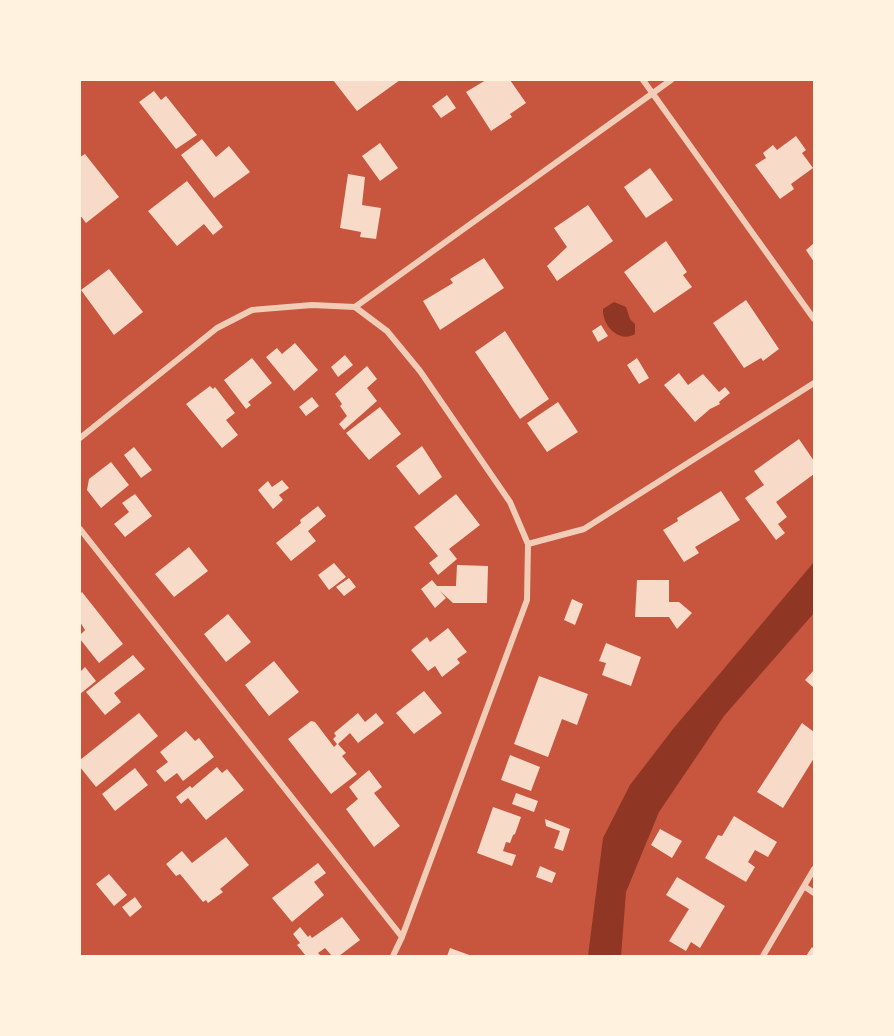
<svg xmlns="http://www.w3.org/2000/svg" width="894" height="1036" font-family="'Roboto Condensed',sans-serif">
	<rect width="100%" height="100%" fill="#c8553d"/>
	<!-- water -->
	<path fill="#8f3625" d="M614 302 626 307 630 319 635 324V334C619 344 602 325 603 309Z
		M814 562V613L724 716 659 812 626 892 621 956H588L603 838 630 785 673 729Z"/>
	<!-- building -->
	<path fill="#f7dbc8" d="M333 80H400L357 111Z
		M486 80H510L526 103 510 114 512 117 491 131 466 92Z
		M154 91 161 100 166 96 197 135 176 149 139 102Z
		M447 95 456 108 441 118 432 106Z
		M796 136 806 150 802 153 813 168 791 184 794 189 780 199 755 165 766 158 763 153 773 145 777 150Z
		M202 139 216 157 229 146 250 172 214 198 181 155Z
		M380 143 398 168 380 181 362 156Z
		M85 154 119 197 86 223 80 215V157Z
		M650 168 673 200 646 218 624 187Z
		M348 174 365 177 362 205 381 208 376 239 360 237 361 232 340 228Z
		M187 181 223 227 213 235 204 224 177 246 148 211Z
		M588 205 613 241 557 281 547 266 567 247 554 228Z
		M666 241 687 272 683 275 692 287 654 313 624 272Z
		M814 243V262L806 250Z
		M484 258 504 288 440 330 423 301 453 283 450 279Z
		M109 269 143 312 114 335 81 290Z
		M746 300 779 349 763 361 761 358 744 368 713 323Z
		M601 325 608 336 598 342 592 331Z
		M505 331 549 399 520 419 475 352Z
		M295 343 318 370 294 391 266 357 277 348 282 354Z
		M345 355 353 365 338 377 331 367Z
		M252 358 272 383 248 402 251 405 246 409 224 380Z
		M637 358 649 378 639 384 627 365Z
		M367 366 377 379 367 388 377 401 344 430 339 424 347 416 340 406 342 404 335 394Z
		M679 373 688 385 703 374 719 392 725 387 730 393 719 402 720 404 710 409 695 422 664 385Z
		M210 386 213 389 215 387 235 413 226 420 238 435 222 448 186 404Z
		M312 397 319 406 306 416 299 407Z
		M558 402 578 432 547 452 527 423Z
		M380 407 401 434 369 460 346 433Z
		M799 439 814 461V474L776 502 787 517 778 524 785 533 776 540 745 498 764 485 754 471Z
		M422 446 442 477 419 495 396 466Z
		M134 447 152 470 141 478 124 455Z
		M111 462 129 485 101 508 87 490 89 479Z
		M282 480 289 488 279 495 283 500 273 509 258 490 268 481 272 487Z
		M721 491 740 520 695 547 699 553 684 562 663 530 678 521 677 518Z
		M135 494 152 516 125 537 114 524 129 512 122 503Z
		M456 494 480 525 449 549 457 559 438 575 429 563 438 556 414 527Z
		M318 506 326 516 308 531 316 541 291 561 276 543 301 523 300 520Z
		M189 547 208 571 174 597 155 574Z
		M334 563 346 577 329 590 318 575Z
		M457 565 488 566 487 603H453L440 591 446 598 435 608 421 589 432 580 437 586H456Z
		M349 578 356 587 344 596 336 587Z
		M637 580H669V602H679L692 613 677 629 669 617H635Z
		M82 592 123 644 99 663 80 639V635L85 630 80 622V594Z
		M572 599 583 604 575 625 564 620Z
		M228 614 251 642 226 662 204 634Z
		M448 628 467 652 457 659 460 663 442 677 435 666 428 671 411 650 427 637 430 642Z
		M606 643 641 657 631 686 602 675 606 663 599 661Z
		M133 655 145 669 114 693 121 702 105 715 86 692Z
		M274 661 299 692 269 716 245 685Z
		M85 667 96 681 80 694V672Z
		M814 670V688L805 680Z
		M539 676 588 694 577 725 562 719 548 757 514 744Z
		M424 691 442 713 414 734 396 713Z
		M139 713 158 736 96 787 80 767V760Z
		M358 713 365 722 376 713 384 723 358 743 350 733 338 744 346 753 342 756 357 774 331 794 288 739 311 721 315 722 334 747 337 744 333 739 336 736 334 733Z
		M802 723 814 732V758L783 808 757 792Z
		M186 731 195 741 199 738 214 757 183 781 177 773 165 782 156 771 168 762 160 752Z
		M510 755 540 767 531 791 501 780Z
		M217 767 222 773 227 769 244 790 206 820 188 798 181 804 176 797 190 786 192 788Z
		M135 768 148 785 115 811 102 794Z
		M369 770 382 787 374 793 400 826 374 847 346 809 358 799 349 787Z
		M516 793 538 801 534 812 512 804Z
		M493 807 521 817 515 834 513 835 510 843 506 842 503 851 516 855 512 866 477 853Z
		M734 816 777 842 768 857 755 850 748 862 755 867 746 882 705 858 718 835 722 836Z
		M545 819 570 829 563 851 554 848 560 831 546 826Z
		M660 829 682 841 672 858 651 845Z
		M226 837 249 865 220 889 223 892 208 903 206 900 203 902 180 874 176 876 166 864 182 851 192 863Z
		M318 863 326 873 314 882 324 895 292 922 272 898Z
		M540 866 556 873 552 883 536 877Z
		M109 874 127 895 114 906 96 884Z
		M677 877 725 906 700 948 691 942 686 951 669 941 689 909 666 895Z
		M135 897 142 907 130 917 122 907Z
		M342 917 360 940 339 956H332L325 948 318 953 321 956H306L297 945 300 943 293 934 300 927 308 937 310 935 312 938Z
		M812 947 814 949V956H806Z
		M450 948 472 956H447Z"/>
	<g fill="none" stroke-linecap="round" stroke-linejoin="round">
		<!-- minor -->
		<path stroke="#f1ccb7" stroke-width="6" d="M643 80 814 319
			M355 307 671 80
			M80 438 217 328 252 310 312 305 355 307 387 331 420 371 510 502 528 544 527 600 402 937 393 956
			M80 529 402 937
			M528 544 584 529 814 383
			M804 886 814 893
			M763 956 814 869"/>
	</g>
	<!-- border -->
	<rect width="894" height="1036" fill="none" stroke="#fff3e0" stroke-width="162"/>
</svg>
